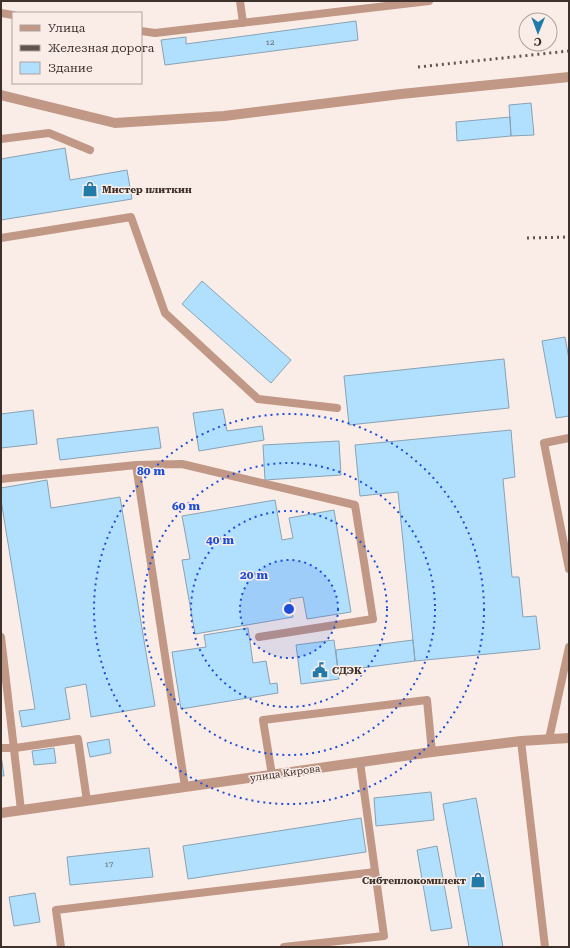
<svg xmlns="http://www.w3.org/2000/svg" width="570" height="948" font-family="'Roboto Serif',serif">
	<rect width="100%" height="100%" fill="#faede8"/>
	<!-- building -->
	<path fill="#b1e0ff" stroke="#88a2b4" d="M356 21 358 40 165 65 161 40 186 37V44Z
		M531 103 534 135 511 136 509 105Z
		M510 117 511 136 457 141 456 122Z
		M65 148 70 180 127 170 132 199 1 220V159Z
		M202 281 291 360 271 383 182 304Z
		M565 337 569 359V416L556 418 542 341Z
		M504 359 509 408 349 425 344 376Z
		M223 409 227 431 262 426 264 440 199 451 193 413Z
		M33 410 37 444 1 448V414Z
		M158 427 161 448 60 460 57 439Z
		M511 430 515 477 503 479 512 577H519L523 617 536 616 540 649 415 661 398 492 360 496 355 445Z
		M339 441 341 475 265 480 263 445Z
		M47 480 51 508 120 497 155 706 91 717 86 684 65 688 70 719 22 727 19 711 35 709 1 500V488Z
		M275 500 282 540 293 538 289 518 334 510 351 612 307 619 303 597 290 599 293 617 195 634 182 560 190 559 182 516Z
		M248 628 253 663 266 661 270 684 277 683 278 693 181 709 172 652 206 647 204 635Z
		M334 640 339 679 301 684 296 645Z
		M413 640 415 661 338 671 336 650Z
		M109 739 111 753 90 757 87 743Z
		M54 748 56 763 34 765 32 751Z
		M1 755 4 776H1Z
		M431 792 434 820 376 826 374 798Z
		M476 798 503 947H469L443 804Z
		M361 818 366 852 188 879 183 846Z
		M437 846 452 928 431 931 417 850Z
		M149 848 153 877 70 885 67 857Z
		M35 893 40 922 14 926 9 897Z"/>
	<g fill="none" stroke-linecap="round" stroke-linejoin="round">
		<!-- lane -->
		<path stroke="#c19786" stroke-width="8" d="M240 1 243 23
			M1 13 13 15
			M141 31 155 33 429 1
			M1 139 49 133 90 150
			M1 238 131 217 165 313 258 399 337 408
			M569 438 544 443 569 569
			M136 465 185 787
			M1 479 136 465 182 464 355 505 373 619 259 637
			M1 637 21 810
			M549 739 569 647
			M521 741 545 947
			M1 748H15L78 739 87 801
			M272 775 263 720 427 700 432 752
			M61 947 56 910 375 872
			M284 947 384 936 360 762"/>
		<!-- street -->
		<path stroke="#c19786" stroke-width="10" d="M1 95 115 123 224 116 401 94 569 77
			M1 813 432 752 521 741 569 738"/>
		<!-- rail -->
		<path stroke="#61544f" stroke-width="3" stroke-dasharray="2 4" stroke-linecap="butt" d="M418 67 569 51
			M527 238 569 237"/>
	</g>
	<!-- distance rings -->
	<circle cx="289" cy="609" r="49" fill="#1d4ed8" fill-opacity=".12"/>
	<g fill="none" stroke="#1d4ed8" stroke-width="2" stroke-dasharray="2 4">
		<circle cx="289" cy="609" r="49"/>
		<circle cx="289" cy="609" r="98"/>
		<circle cx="289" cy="609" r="146"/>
		<circle cx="289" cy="609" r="195"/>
	</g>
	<!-- icons -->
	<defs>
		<g id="shop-bare" transform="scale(1.2)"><path d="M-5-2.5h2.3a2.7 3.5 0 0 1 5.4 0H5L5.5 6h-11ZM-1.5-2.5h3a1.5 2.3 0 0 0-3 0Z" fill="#217aa8" stroke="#faede8" stroke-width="2.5" paint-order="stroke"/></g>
		<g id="civic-bare" transform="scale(1.2)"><path d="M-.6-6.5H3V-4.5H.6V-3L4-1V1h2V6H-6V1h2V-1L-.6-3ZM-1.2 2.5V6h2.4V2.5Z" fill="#217aa8" stroke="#faede8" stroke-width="2.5" paint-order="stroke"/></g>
	</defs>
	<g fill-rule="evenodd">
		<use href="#shop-bare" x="90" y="189"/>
		<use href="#civic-bare" x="320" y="670"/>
		<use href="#shop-bare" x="478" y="880"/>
	</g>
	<g text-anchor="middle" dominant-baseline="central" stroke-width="3" stroke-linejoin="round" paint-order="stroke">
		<!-- number labels -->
		<g font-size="8" fill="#5b5d61">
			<text x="270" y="42">12</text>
			<text x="109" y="864">17</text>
		</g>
		<!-- poi labels -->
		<g font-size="10" font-weight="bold" fill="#3e312c" stroke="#faede8" text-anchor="start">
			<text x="102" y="189">Мистер плиткин</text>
			<text x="332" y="670">СДЭК</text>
			<text x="466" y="880" text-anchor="end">Сибтеплокомплект</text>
		</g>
		<!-- street labels -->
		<g font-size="10" fill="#3e312c" stroke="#faede8">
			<text transform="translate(285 773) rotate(-8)">улица Кирова</text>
		</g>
	</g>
	<circle cx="289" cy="609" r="6" fill="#1d4ed8" stroke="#faede8" stroke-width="2"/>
	<g font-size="12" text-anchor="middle" font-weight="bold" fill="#1d4ed8" stroke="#faede8" stroke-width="3" stroke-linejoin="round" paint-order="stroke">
		<text x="151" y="475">80 m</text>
		<text x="186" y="510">60 m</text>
		<text x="220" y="544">40 m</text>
		<text x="254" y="579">20 m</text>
	</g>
	<!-- border -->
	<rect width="570" height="948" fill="none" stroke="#3e312c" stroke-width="4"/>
	<!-- legend -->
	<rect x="12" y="12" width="130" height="72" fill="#faede8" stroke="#afa29d"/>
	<rect x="20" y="25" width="20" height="6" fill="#c19786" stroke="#afa29d"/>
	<text x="48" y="32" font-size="12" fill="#3e312c">Улица</text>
	<rect x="20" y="45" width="20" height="6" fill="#61544f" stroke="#afa29d"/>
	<text x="48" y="52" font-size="12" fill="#3e312c">Железная дорога</text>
	<rect x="20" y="62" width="20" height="12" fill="#b1e0ff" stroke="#afa29d"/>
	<text x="48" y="72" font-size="12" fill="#3e312c">Здание</text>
	<!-- north arrow -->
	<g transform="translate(538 32) rotate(181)"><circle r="19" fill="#faede8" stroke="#afa29d"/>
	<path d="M0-3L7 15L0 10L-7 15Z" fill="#217aa8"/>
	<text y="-6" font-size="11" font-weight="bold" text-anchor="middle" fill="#3e312c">С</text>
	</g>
</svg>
